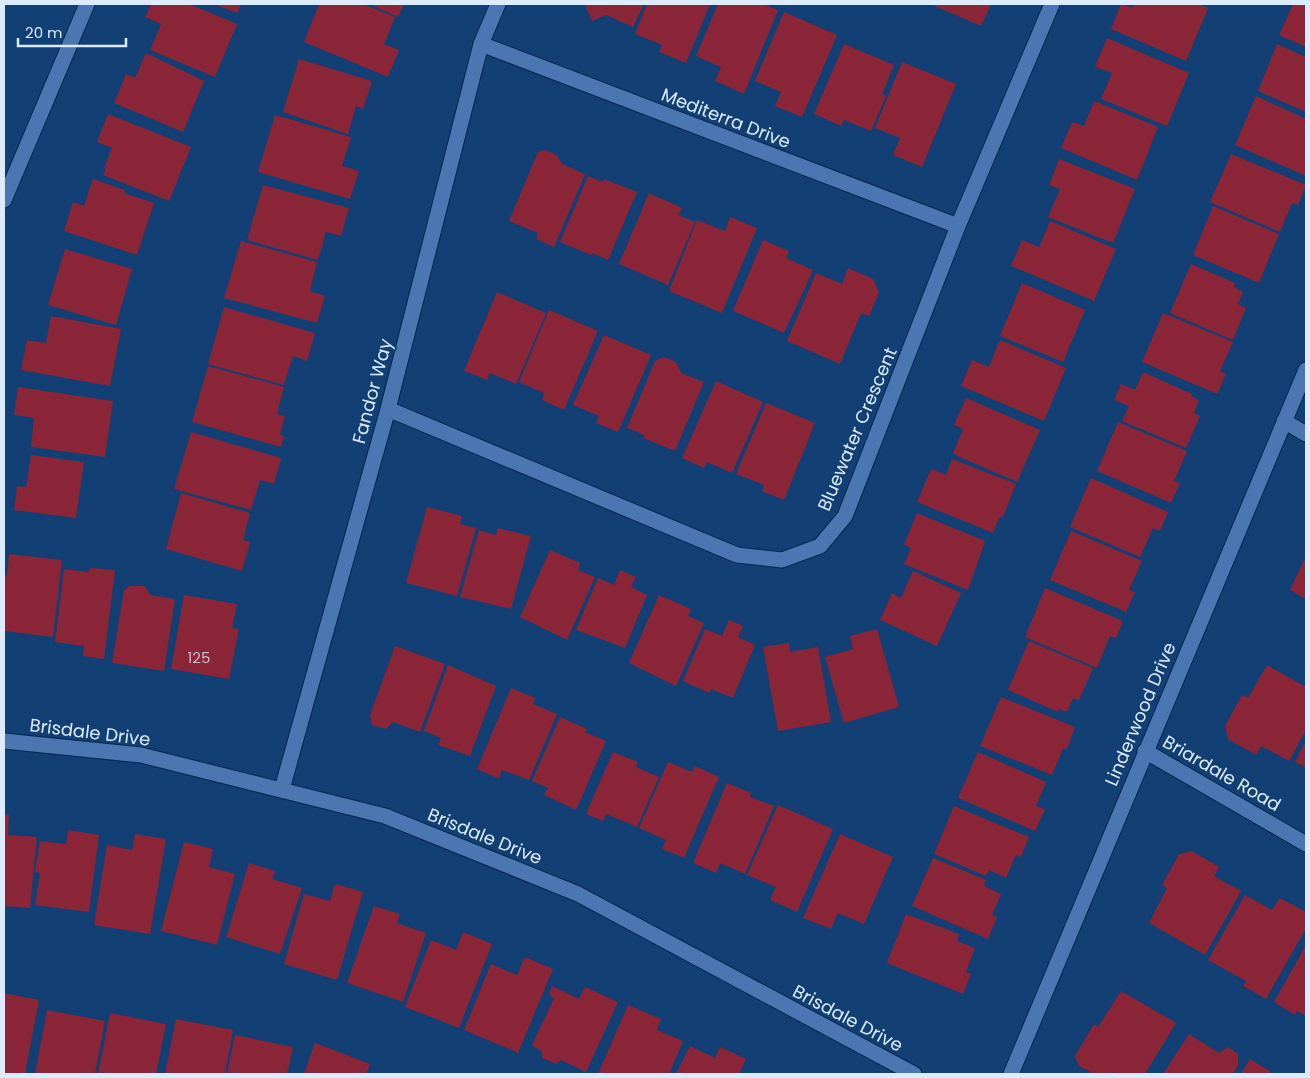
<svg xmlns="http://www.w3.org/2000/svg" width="1310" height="1078" font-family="Poppins,sans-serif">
	<rect width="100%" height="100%" fill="#123f74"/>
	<!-- building -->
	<path fill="#8a2637" d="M151 4H189L237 24 215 77 150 50 161 24 145 17Z
		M214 4H241L237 13Z
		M319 4H363L395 17 384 44 399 50 388 77 304 42Z
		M369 4H404L398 17Z
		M588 4H644L633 27 606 15 592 21 586 7Z
		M647 4H710L686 63 659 52 662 45 635 34Z
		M718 4H763L778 10 744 94 715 81 721 67 696 56Z
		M930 4H991L981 26Z
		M1121 4 1133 8 1134 4H1198L1208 8 1186 61 1111 29Z
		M1293 4H1306V47L1279 35Z
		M784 12 837 35 802 117 775 106 781 92 755 81Z
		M1107 38 1189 73 1167 126 1101 99 1112 73 1095 67Z
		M844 44 894 65 882 94 886 96 871 131 844 120 841 126 814 114Z
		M1277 44 1306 57V112L1258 91Z
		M146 53 204 81 183 132 114 103 126 74 135 78Z
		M299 59 372 81 363 109 356 106 348 134 283 112Z
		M902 62 956 84 922 167 893 155 900 138 875 128Z
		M1256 96 1306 119V176L1235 145Z
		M1094 101 1158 127 1137 180 1061 148 1072 122 1084 126Z
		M108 114 191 147 169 201 103 175 106 169 104 168 112 148 97 142Z
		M275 115 351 137 342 166 359 171 350 199 258 172Z
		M545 150 557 155 562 164 585 174 554 247 536 239 538 233 509 221 538 152Z
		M1231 154 1306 185 1298 205 1292 203 1280 232 1210 202Z
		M1059 159 1135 189 1113 243 1048 217 1060 189 1049 185Z
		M588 176 603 182 604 179 637 192 608 260 592 253 591 255 560 242Z
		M93 179 125 190 124 193 154 203 137 255 64 231 73 202 84 206Z
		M263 185 349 208 341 236 326 232 318 260 247 240Z
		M649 193 682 208 678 215 695 222 668 285 619 264Z
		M1213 206 1279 234 1259 283 1193 255Z
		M730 217 757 228 722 313 669 291 697 220 725 231Z
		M1050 221 1116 249 1094 301 1011 266 1022 240 1039 247Z
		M763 240 789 251 786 258 813 270 784 333 733 311Z
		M241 241 317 262 310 291 325 296 317 323 224 298Z
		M65 249 132 269 116 325 48 305Z
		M1191 264 1235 283 1234 287 1243 292 1238 304 1246 308 1233 340 1170 313Z
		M848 268 873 279 879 293 869 316 861 313 840 364 787 341 816 273 842 284Z
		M1022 283 1085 310 1063 362 1000 336Z
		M497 292 546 313 516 384 490 373 487 380 464 371Z
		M224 307 315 333 307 361 293 356 284 385 208 364Z
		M549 310 598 331 564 410 542 400 544 393 519 382Z
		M1163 313 1233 342 1220 371 1226 374 1217 394 1142 362Z
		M51 316 121 329 110 386 21 370 27 340 46 343Z
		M604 335 651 355 618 432 596 423 599 416 573 405Z
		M1000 340 1066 368 1044 421 961 386 972 360 989 367Z
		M664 357 676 362 681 373 704 382 675 451 643 438 644 435 627 428 655 361Z
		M208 366 284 387 277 414 285 416 280 435 284 436 281 447 192 422Z
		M1143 372 1192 394 1191 396 1199 400 1194 413 1200 416 1186 448 1122 421 1129 406 1114 400 1121 384 1135 390Z
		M716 381 763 402 732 473 707 462 704 468 682 458Z
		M18 387 113 401 105 457 31 447 34 418 14 415Z
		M966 398 1040 430 1017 482 953 454 963 429 954 425Z
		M766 403 815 423 784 500 762 491 764 485 736 474Z
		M1118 422 1187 451 1174 481 1180 483 1171 503 1097 471Z
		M191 432 281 458 274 484 260 480 251 510 174 489Z
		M31 455 84 462 76 518 14 510 17 486 26 487Z
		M952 459 1016 484 1003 517 1000 516 993 533 917 502 931 469 946 475Z
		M1091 478 1168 512 1160 531 1153 528 1140 557 1070 527Z
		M181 493 250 513 243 540 250 542 242 571 166 549Z
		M427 507 462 516 460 524 476 528 457 596 406 583Z
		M917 513 985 541 968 590 904 564 911 548 904 545Z
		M498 528 531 536 511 609 460 597 479 530 496 535Z
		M1071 531 1142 561 1129 590 1135 592 1126 612 1050 580Z
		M550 550 580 563 578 570 595 577 567 640 520 617Z
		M9 554 62 560 53 637 4 631V576H7Z
		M1306 556V599L1290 590Z
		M90 568 115 570 104 659 83 656 84 646 55 642 64 569 89 572Z
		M620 570 636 577 631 587 647 595 625 648 576 630 598 578 614 585Z
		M913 571 961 593 937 646 880 620 892 593 901 598Z
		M130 586H145L150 595 175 599 164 671 112 663 124 590Z
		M1045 588 1123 621 1116 638 1110 636 1097 668 1025 637Z
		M184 595 237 604 232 628 239 629 229 679 171 669Z
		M659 595 691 609 688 616 704 623 676 686 629 663Z
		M729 620 743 626 738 637 755 645 733 698 711 689 709 693 683 681 705 629 722 636Z
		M877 629 899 707 844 723 825 657 853 649 850 636Z
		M1029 641 1093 668 1079 700 1073 698 1067 712 1059 709 1058 712 1008 690Z
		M789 643 790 652 818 647 831 722 778 731 763 647Z
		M395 646 445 664 420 732 393 722 386 729 372 725 370 715Z
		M448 665 496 686 470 756 438 745 441 738 424 731Z
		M1267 665 1306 687V730L1289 761 1261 746 1256 755 1228 739 1225 726 1242 695 1248 698Z
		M511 688 535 698 533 704 557 714 529 780 502 770 499 779 477 769Z
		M1001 697 1075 727 1067 749 1063 748 1052 775 980 746Z
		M560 717 587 729 585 732 606 741 576 810 544 795 548 788 532 781Z
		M1306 741V768L1295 762Z
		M613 752 638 762 636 767 659 777 637 827 606 814 603 821 586 814Z
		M978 752 1046 782 1036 806 1045 809 1035 831 958 798Z
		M668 762 692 772 695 766 719 777 684 858 662 849 666 840 639 828Z
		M727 783 751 793 750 797 774 806 745 874 720 863 716 873 693 863Z
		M778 805 833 829 797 912 770 900 776 887 747 875Z
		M954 806 1029 837 1021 857 1016 855 1006 878 989 870 986 876 934 854Z
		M4 814 9 815 8 835 37 837 30 908 4 906Z
		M68 830 99 835 89 912 35 905 40 873 35 872 40 841 66 844Z
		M135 834 166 839 150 934 94 925 107 845 132 850Z
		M840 834 893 857 864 924 838 913 831 929 803 918Z
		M184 842 213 849 209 867 235 874 217 945 161 931Z
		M1192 851 1219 867 1214 876 1241 891 1205 955 1149 923 1167 888 1162 885 1179 854Z
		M933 858 986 880 984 886 1001 894 992 915 997 917 988 939 912 906Z
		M249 863 275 871 272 879 302 888 280 954 226 937Z
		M335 884 363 892 337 980 284 964 304 894 330 901Z
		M1245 895 1272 910 1280 898 1306 912V928L1266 999 1243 986 1246 981 1208 960Z
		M374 906 400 914 397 923 426 933 403 1002 347 983Z
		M906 914 959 934 957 941 975 948 966 972 971 974 963 994 887 963Z
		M463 932 492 944 459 1028 405 1007 431 940 456 950Z
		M1306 945V1016L1297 1011 1295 1015 1274 1002Z
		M525 957 553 969 518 1053 464 1030 491 964 517 975Z
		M552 986 579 999 585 987 618 1002 586 1072 561 1060 556 1064 542 1058V1052L532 1045 554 998 549 995Z
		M1121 991 1176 1023 1145 1074H1116L1113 1072 1111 1074H1094L1079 1066 1075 1056 1094 1024 1098 1027Z
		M4 993 39 1000 25 1074H4Z
		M628 1005 661 1019 657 1030 683 1041 669 1074H598Z
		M47 1010 105 1021 95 1074H35Z
		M110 1013 166 1024 156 1074H98Z
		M176 1019 233 1030 225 1074H165Z
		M1189 1034 1219 1053 1228 1047 1238 1054V1065L1233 1074H1163Z
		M235 1035 293 1047 287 1074H227Z
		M315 1043 370 1064 366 1074H304Z
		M690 1046 715 1058 720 1047 746 1059 739 1074H676Z
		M1250 1059 1271 1072 1270 1074H1241Z"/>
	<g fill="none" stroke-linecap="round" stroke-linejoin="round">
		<!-- street casing -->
		<g stroke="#04254d" stroke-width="17">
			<path id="street" d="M481 44 958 226
				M4 200 87 4
				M388 409 737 555 782 560 820 546 845 516 958 226 1052 4
				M1284 421 1306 434
				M1145 751 1306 844
				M282 789 388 409 481 44 498 4
				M1011 1074 1306 370"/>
		</g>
		<!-- secondary casing -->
		<g stroke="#04254d" stroke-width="17">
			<path id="secondary" d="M4 741 141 755 385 816 578 894 914 1074"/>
		</g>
		<!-- street -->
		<use href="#street" stroke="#4a77b1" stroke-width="15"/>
		<!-- secondary -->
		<use href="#secondary" stroke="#4a77b1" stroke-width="15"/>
	</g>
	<g text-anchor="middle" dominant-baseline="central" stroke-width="4" stroke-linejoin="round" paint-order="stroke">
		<!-- number labels -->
		<g font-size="15" fill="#c8bacc">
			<text x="199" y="657">125</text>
		</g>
		<!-- street labels -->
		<g font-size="18" fill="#dcebfe" stroke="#123f74">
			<text transform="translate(726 118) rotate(21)">Mediterra Drive</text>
			<text transform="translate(372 391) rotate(-75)">Fandor Way</text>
			<text transform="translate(857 429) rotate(-67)">Bluewater Crescent</text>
			<text transform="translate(1140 714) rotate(-67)">Linderwood Drive</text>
			<text transform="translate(90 732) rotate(7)">Brisdale Drive</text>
			<text transform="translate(1222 773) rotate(30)">Briardale Road</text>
			<text transform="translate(485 836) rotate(22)">Brisdale Drive</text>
			<text transform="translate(848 1018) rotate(28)">Brisdale Drive</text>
		</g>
	</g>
	<!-- border -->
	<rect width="1310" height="1078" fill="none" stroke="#dcebfe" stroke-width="10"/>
	<!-- scale -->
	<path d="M18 38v8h108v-8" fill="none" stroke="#dcebfe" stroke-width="2.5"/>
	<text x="25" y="38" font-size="15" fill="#dcebfe" stroke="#123f74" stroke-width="4" paint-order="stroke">20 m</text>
</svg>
